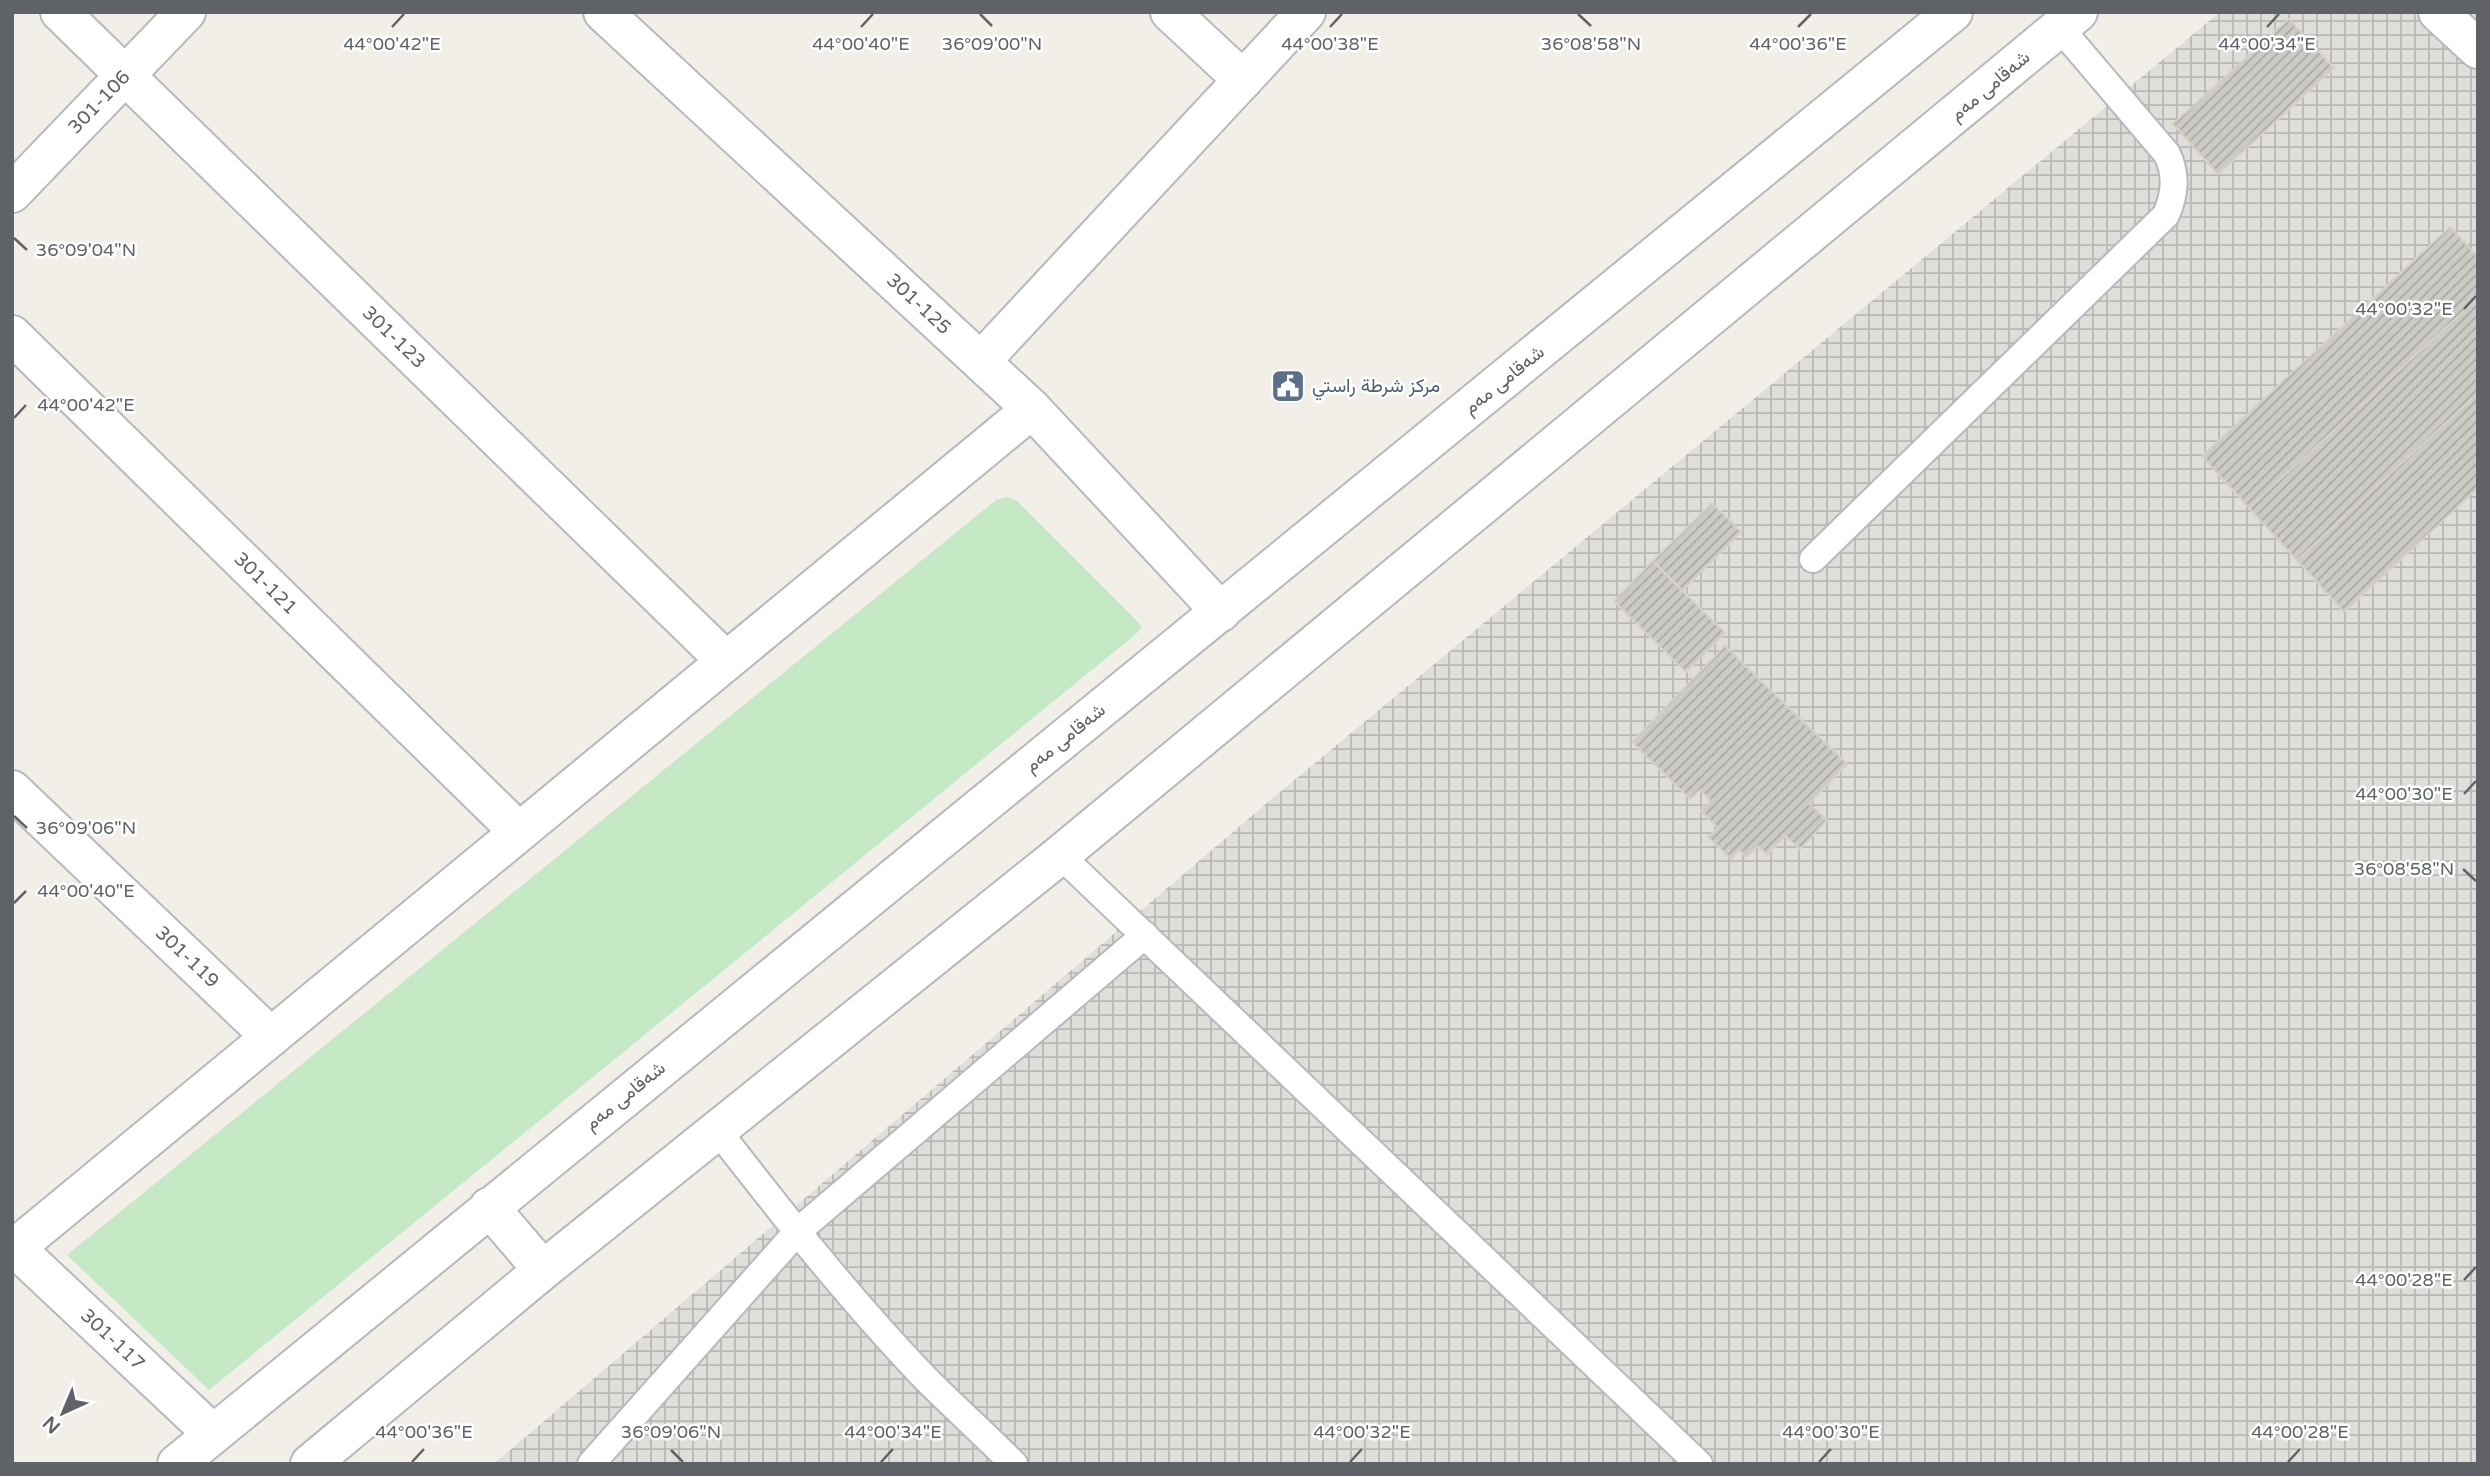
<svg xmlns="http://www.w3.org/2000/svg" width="2490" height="1476" font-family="'Varela Round',Vazirmatn,sans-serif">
	<defs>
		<pattern id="industrial-grid" width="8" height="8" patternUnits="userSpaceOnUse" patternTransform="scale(1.75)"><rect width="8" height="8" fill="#e0deda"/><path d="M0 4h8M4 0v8" fill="none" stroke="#b9b8b5"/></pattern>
		<pattern id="building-hatch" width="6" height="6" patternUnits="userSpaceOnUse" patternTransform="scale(1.75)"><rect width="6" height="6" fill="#cccac5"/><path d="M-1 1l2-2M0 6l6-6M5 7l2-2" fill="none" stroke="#a9a8a4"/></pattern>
	</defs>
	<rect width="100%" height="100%" fill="#f1efe8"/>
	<!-- industrial -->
	<path fill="url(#industrial-grid)" d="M2220 12H2478V1464H494L1268 802Z"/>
	<!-- green -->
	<path fill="#c5e8c5" d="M1007 497 1016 500 1134 618 1142 627 1136 634 209 1390 67 1255 985 509 996 500Z"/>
	<!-- building -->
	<path fill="url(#building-hatch)" stroke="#d6d1c6" stroke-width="2" d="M2289 19 2334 68 2218 174 2173 124Z
		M2450 227 2478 257V298L2249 508 2202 456Z
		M2478 298V393L2297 560 2249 508Z
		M2478 393V488L2344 612 2297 560Z
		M1712 503 1741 532 1682 591 1653 561Z
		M1653 561 1725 633 1686 672 1614 601Z
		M1725 646 1847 764 1809 804 1827 820 1800 849 1785 836 1767 855 1758 846 1746 857 1739 850 1731 859 1708 837 1718 828 1701 811 1711 801 1700 790 1690 799 1632 742Z"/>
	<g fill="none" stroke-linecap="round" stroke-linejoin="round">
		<!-- service casing -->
		<g stroke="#b5b8bc" stroke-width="30">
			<path id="service" d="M1813 559 2166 215C2175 194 2177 175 2167 154L2060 28
				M1060 855 1699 1464
				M718 1131C784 1216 851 1301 926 1379 955 1408 985 1435 1014 1464
				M591 1464 797 1232 1145 935"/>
		</g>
		<!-- minor casing -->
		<g stroke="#b5b8bc" stroke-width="42">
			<g id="minor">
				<path id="s1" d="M60 12 726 661"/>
				<path id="s2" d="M603 12 1032 409 1221 612"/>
				<path d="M1170 12 1243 80"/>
				<path id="s3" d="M12 193 186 12"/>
				<path id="s4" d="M12 335 519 832"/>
				<path d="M981 361 1306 12"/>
				<path id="s5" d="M12 790 271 1037"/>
				<path id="s6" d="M12 1245 213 1434"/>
				<path d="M15 1248 1032 409"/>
			</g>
		</g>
		<!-- tertiary casing -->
		<g stroke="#b5b8bc" stroke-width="42">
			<path id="tertiary" d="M2438 12 2478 49
				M489 1207 543 1270
				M177 1464 1953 12
				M310 1464 543 1270 1060 855 2078 12"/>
		</g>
		<!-- service -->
		<use href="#service" stroke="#fff" stroke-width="26"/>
		<!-- minor -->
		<use href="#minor" stroke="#fff" stroke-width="38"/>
		<!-- tertiary -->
		<use href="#tertiary" stroke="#fff" stroke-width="38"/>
	</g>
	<!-- ticks -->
	<path fill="none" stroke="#5f6368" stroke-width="2.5" d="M980 14 992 26M1578 14 1591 26M392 27 404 14M861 27 873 14M1330 27 1342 14M1798 27 1811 14M2267 27 2279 14M14 238 27 250M2464 309 2476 296M14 418 26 405M2464 794 2476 781M14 816 27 828M2463 869 2476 881M14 903 26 891M2464 1280 2476 1267M671 1450 683 1462M412 1462 424 1449M881 1462 893 1449M1350 1462 1362 1449M1819 1462 1831 1449M2288 1462 2300 1449"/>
	<!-- icons -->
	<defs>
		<g id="civic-square" transform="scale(1.75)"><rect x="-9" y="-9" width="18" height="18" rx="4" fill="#5c6f8a" stroke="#fff"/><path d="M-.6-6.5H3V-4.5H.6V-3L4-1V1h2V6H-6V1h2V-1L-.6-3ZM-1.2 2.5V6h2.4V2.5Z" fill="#fff"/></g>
	</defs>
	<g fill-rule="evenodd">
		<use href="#civic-square" x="1288" y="386"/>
	</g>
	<g text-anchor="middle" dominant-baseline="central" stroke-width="5" stroke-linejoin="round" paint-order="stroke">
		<!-- street labels -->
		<g font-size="19" fill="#5f6368" stroke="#fff">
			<text transform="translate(1990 86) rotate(-40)">شەقامی مەم</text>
			<text stroke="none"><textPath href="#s3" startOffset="126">301-106</textPath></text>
			<text stroke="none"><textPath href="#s2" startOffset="430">301-125</textPath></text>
			<text stroke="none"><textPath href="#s1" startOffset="466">301-123</textPath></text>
			<text transform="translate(1504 380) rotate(-39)">شەقامی مەم</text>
			<text stroke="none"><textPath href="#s4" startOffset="355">301-121</textPath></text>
			<text transform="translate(1065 738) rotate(-39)">شەقامی مەم</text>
			<text stroke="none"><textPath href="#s5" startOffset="242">301-119</textPath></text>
			<text transform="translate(625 1096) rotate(-39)">شەقامی مەم</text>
			<text stroke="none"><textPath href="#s6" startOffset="138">301-117</textPath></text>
		</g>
		<!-- service labels -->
		<g font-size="19" fill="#4e5e75" stroke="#fff" text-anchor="start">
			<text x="1312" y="386">مركز شرطة راستي</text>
		</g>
	</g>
	<g font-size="18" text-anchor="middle" fill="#5f6368" stroke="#fff" stroke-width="5" stroke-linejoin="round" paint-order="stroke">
		<text x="992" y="50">36°09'00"N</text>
		<text x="1591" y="50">36°08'58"N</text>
		<text x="2267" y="50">44°00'34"E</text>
		<text x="392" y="50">44°00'42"E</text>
		<text x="861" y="50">44°00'40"E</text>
		<text x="1330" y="50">44°00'38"E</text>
		<text x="1798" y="50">44°00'36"E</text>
		<text x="86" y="256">36°09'04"N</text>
		<text x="2404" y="315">44°00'32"E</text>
		<text x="86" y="411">44°00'42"E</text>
		<text x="2404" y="800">44°00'30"E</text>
		<text x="86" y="834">36°09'06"N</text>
		<text x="2404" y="875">36°08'58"N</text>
		<text x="86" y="897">44°00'40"E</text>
		<text x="2404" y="1286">44°00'28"E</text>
		<text x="424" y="1438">44°00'36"E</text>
		<text x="893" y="1438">44°00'34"E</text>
		<text x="1362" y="1438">44°00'32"E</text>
		<text x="1831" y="1438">44°00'30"E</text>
		<text x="2300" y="1438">44°00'28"E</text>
		<text x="671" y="1438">36°09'06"N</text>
	</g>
	<!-- border -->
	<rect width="2490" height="1476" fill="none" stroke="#5f6368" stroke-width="28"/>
	<!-- north arrow -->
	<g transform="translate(63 1413) rotate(224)" stroke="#ffffff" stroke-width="5" paint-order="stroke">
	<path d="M0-5L12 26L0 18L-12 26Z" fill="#5f6368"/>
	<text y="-10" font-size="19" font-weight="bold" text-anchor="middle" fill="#5f6368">N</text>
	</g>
</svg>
